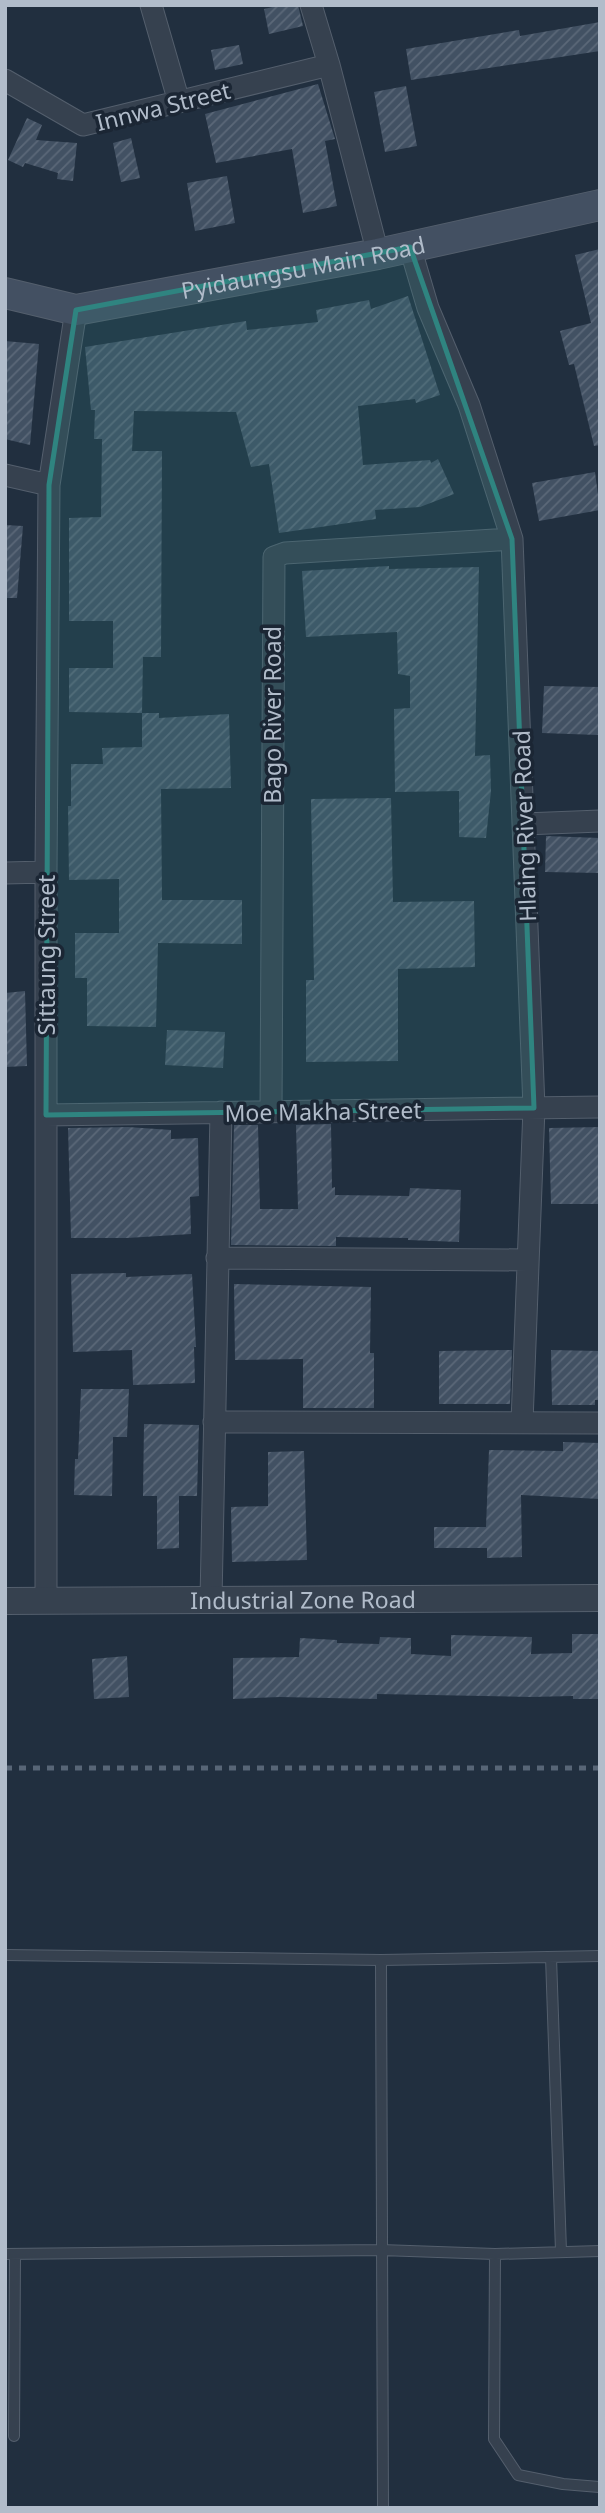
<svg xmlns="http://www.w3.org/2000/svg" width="605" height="2513" font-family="'Noto Sans',sans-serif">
	<defs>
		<pattern id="building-hatch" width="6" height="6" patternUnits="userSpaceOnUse" patternTransform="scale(1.75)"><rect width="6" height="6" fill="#425163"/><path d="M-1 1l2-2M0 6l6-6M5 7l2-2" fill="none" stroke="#5b6878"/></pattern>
	</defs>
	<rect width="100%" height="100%" fill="#212f3f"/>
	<!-- building -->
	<path fill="url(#building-hatch)" d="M281 5H298L303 26 269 34 264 9Z
		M600 22V51L411 80 406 49 519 30 520 36Z
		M239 45 243 64 215 70 211 50Z
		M318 84 335 139 325 141 337 206 303 213 292 149 216 163 205 114Z
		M406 86 417 146 385 152 374 92Z
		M27 118 42 125 36 140 77 143 73 181 57 179 58 173 25 163 23 167 8 160Z
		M131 138 140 178 121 182 113 143Z
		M227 176 235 223 195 231 187 183Z
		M600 249V445L594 446 574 364 569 365 560 331 591 323 575 255Z
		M408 296 440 395 416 403 415 399 358 406 363 465 430 460 431 463 438 459 454 494 420 507 375 510 376 519 279 533 269 464 251 467 236 412 134 411 132 451H162L161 657H143L142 713 69 712V668H113V621H69V518L101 517 102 439H94L95 410H91L85 347 246 321 247 330 318 322 316 310 369 300 371 309Z
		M5 341 39 344 30 445 5 439Z
		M595 472 600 510 539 521 532 483Z
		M5 525 23 526 17 598H5Z
		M389 566V569L479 567 475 756 490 755 491 791 486 838 459 837V791L395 792 394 709 410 708V676L398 674 397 632 306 637 302 571Z
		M544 686 599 687 598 735 542 733Z
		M142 713H159V718L229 714 231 788 161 789 162 900H242V944L158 943 156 1027 87 1026V978H75V933H119V879L69 880 68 806H71V764H103L102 748 142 747Z
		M391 798 393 902 474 901 475 967 398 969V1061L306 1062V980H314L311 799Z
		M546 836 600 838V873L545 872Z
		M25 991 27 1066 5 1067V993Z
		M167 1030 225 1032 223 1068 165 1065Z
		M331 1124 332 1188 335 1187V1195L409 1196 410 1188 461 1190 459 1242 408 1240V1238L336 1237V1246L231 1245 234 1125H258L260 1209H298L296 1125Z
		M128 1127 171 1130V1139L198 1138 199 1196 190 1197 191 1234 127 1238H71L68 1128Z
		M600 1127V1204H551L549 1128Z
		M126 1273V1277L192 1274 196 1347H194L195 1383 133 1385 132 1350 73 1352 71 1274Z
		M234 1284 371 1287 370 1353H374V1408H303V1359L235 1360Z
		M512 1350 510 1404H439V1351Z
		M551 1350 600 1351V1400H595V1405H552Z
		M81 1389H129L127 1437H113L112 1496 74 1495 75 1459H78Z
		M144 1424 199 1425 197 1496H179V1548L157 1549V1496H143Z
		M563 1442 600 1443V1499L521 1495 522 1557 487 1558V1548H434V1527H486L489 1450 563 1451Z
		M304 1451 307 1560 232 1562 231 1507 268 1506V1452Z
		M572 1634H600V1699H573V1696L531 1697 377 1694V1699L280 1697 233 1699V1658L299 1657 300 1638 337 1640V1643L379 1644 380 1637 411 1638V1654L451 1656V1635L532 1637 531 1654 572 1653Z
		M127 1656 129 1697 94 1699 92 1659Z"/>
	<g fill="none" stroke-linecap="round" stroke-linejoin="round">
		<!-- service casing -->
		<g stroke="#545f6d" stroke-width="12">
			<path id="service" d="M5 1955 381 1960 600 1956
				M551 1957 561 2251
				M381 1960 383 2508
				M5 2254 381 2250 495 2254 600 2251
				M495 2254 494 2439 518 2475 563 2484 599 2487
				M14 2436 15 2254"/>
		</g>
		<!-- minor casing -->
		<g stroke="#545f6d" stroke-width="23">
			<path id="minor" d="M151 5 179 102
				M311 5 329 65 378 254
				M5 80 83 125 329 65
				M410 247 428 308 469 405 512 539 534 1108 522 1422
				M5 475 49 485
				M524 824 600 821
				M5 873 46 872
				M271 1112 274 557 285 553 512 539
				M46 1115 600 1107
				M217 1258 528 1260
				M214 1422 600 1423
				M211 1600 221 1112
				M46 1601V872L49 485 76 310"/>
		</g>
		<!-- tertiary casing -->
		<g stroke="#545f6d" stroke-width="28">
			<g id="tertiary">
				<path id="s1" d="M5 1601 600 1598"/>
			</g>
		</g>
		<!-- secondary casing -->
		<g stroke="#545f6d" stroke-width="32">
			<g id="secondary">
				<path id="s2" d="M5 293 76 310 378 254 600 205"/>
			</g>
		</g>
		<!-- service -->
		<use href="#service" stroke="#36414f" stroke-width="10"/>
		<!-- minor -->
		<use href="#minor" stroke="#36414f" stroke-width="21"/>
		<!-- tertiary -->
		<use href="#tertiary" stroke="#36414f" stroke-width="26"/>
		<!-- secondary -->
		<use href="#secondary" stroke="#435062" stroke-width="30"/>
		<!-- rail -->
		<path stroke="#576576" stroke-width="5" stroke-dasharray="7 7" stroke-linecap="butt" d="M5 1768H600"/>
	</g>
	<!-- marked area -->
	<path fill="#2f8480" fill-opacity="0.2" stroke="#2f8480" stroke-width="5" stroke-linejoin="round" d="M410 247 512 539 534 1108 46 1115 49 485 76 310Z"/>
	<g text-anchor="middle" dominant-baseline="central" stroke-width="7" stroke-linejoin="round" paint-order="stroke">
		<!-- street labels -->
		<g font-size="23" fill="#b1bcca" stroke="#1b2634">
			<text transform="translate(163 106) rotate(-14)">Innwa Street</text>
			<text stroke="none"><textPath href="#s2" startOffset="304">Pyidaungsu Main Road</textPath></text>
			<text transform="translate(272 715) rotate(-90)">Bago River Road</text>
			<text transform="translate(524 826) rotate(-92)">Hlaing River Road</text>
			<text transform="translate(46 955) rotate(-90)">Sittaung Street</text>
			<text transform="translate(323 1111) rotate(-1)">Moe Makha Street</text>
			<text stroke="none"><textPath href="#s1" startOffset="298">Industrial Zone Road</textPath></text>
		</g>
	</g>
	<!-- border -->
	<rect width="605" height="2513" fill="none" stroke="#b1bcca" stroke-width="14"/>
</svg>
